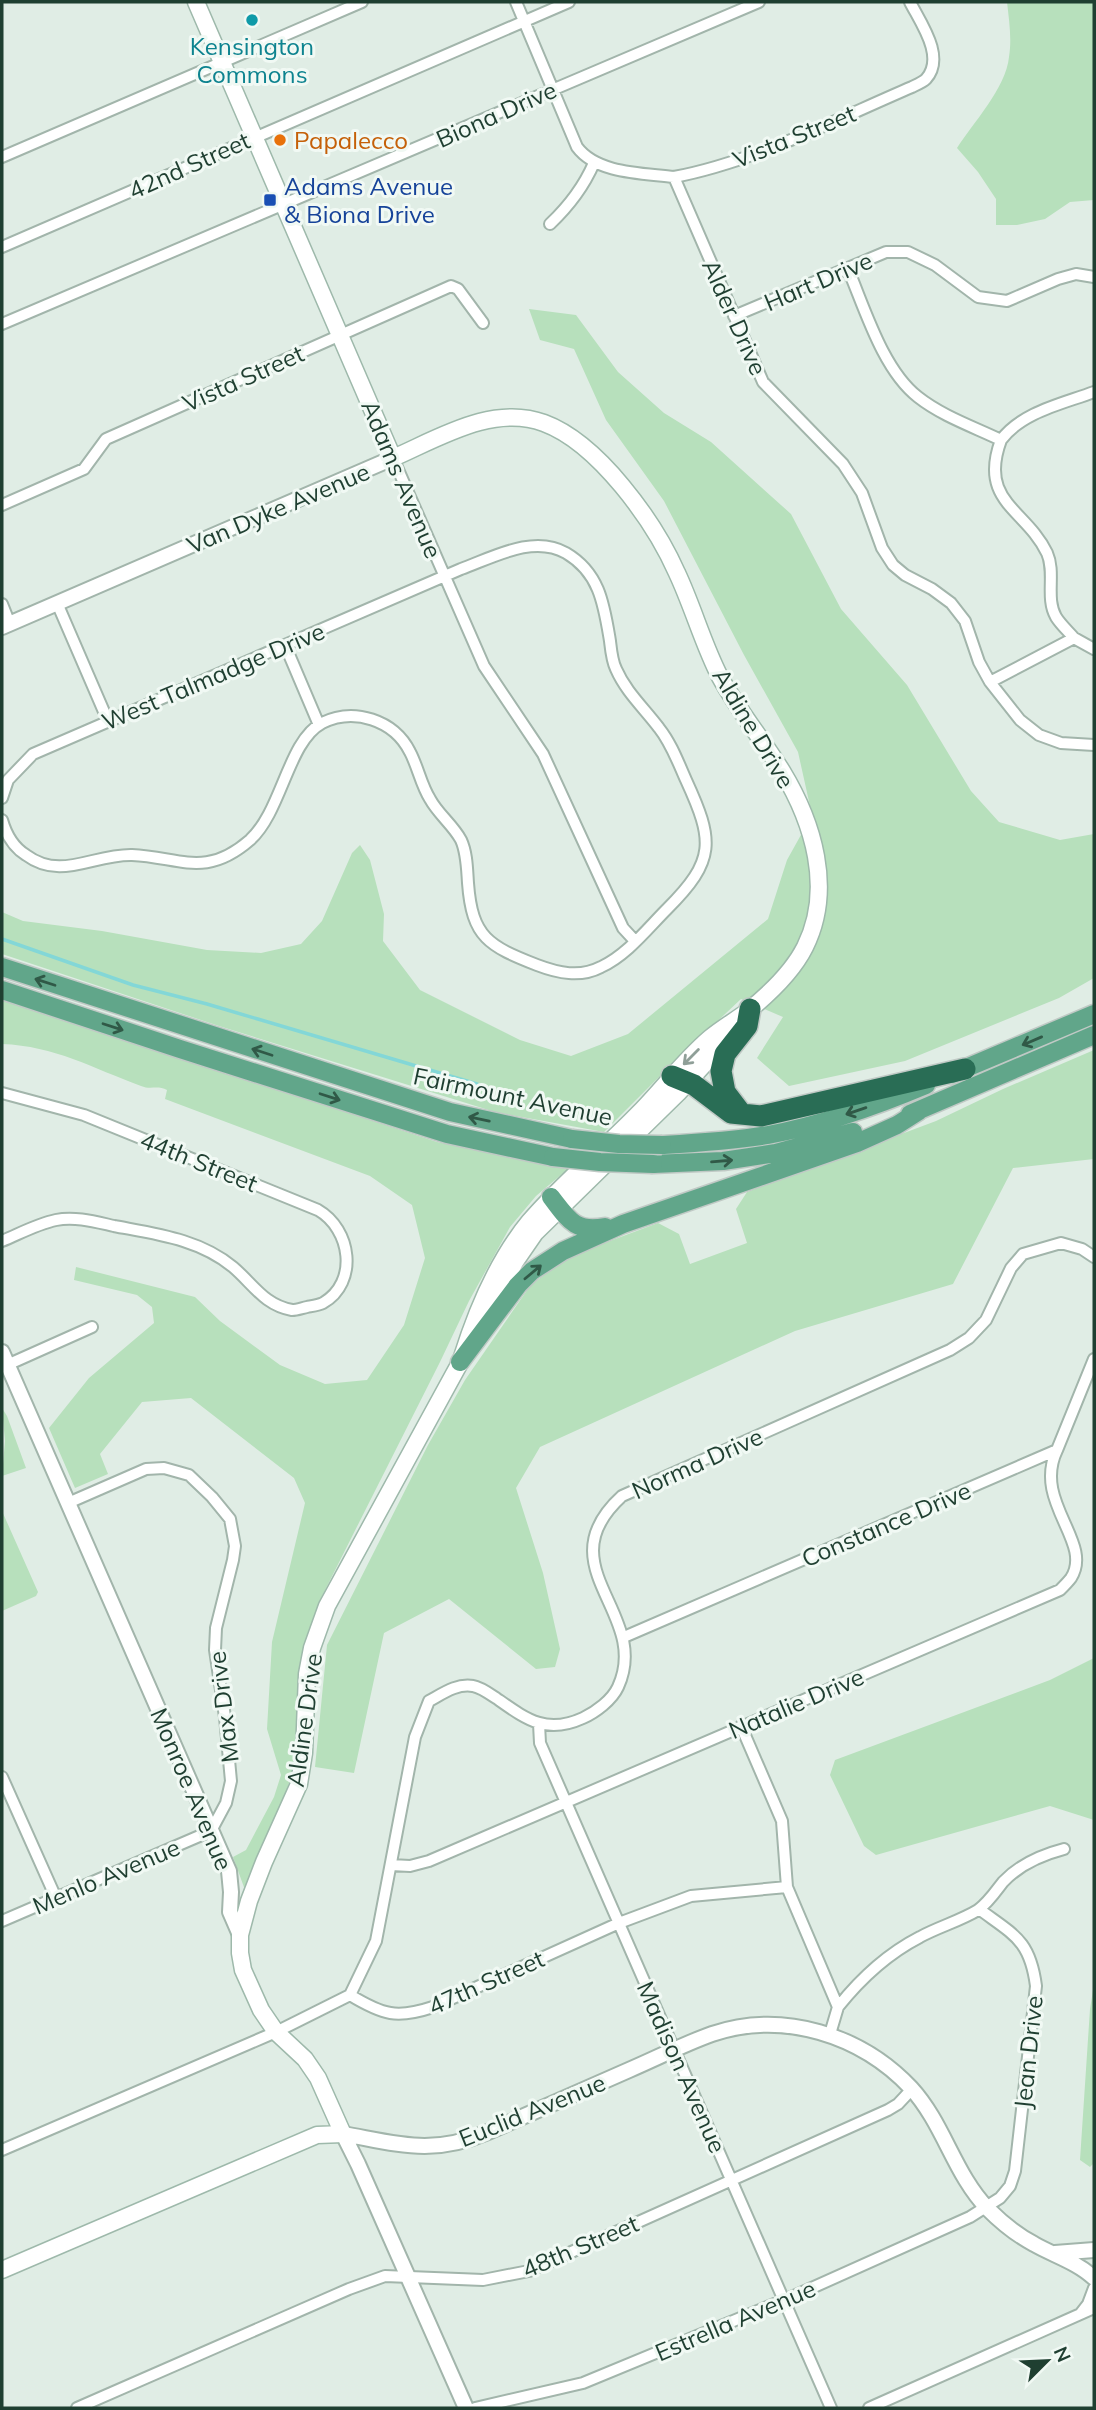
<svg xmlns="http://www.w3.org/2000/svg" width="1096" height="2410" font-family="Mulish,sans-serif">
	<rect width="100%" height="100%" fill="#e0ede5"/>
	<!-- green -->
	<path fill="#b7e0bc" d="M1007 2H1094V200L1070 202 1045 219 1017 225H996V199L978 172 957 148C973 123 1006 88 1009 57 1012 39 1009 20 1007 2Z
		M529 309 576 315 618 372 664 413 711 442 791 514 841 609 907 685 971 791 999 822 1060 840 1094 834V978L1059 998 905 1061 789 1086 757 1058 783 1017 741 999 674 1062 604 1132 495 1112 219 1026 2 954V912L23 921 102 931 207 950 261 953 301 944 322 921 352 853 360 845 370 860 384 914 383 941 420 990 520 1040 571 1056 628 1034 768 919 787 860 812 815 798 752 744 655 664 501 606 420 574 349 540 340Z
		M2 999 437 1142 568 1169 536 1196 510 1227 469 1301 440 1362 319 1602 301 1662 294 1767 281 1808 245 1890 233 1857 246 1850 274 1797 281 1775 267 1729 272 1642 305 1503 294 1478 191 1398 142 1402 100 1454 108 1474 75 1488 49 1428 89 1378 154 1323 152 1307 137 1295 74 1280 76 1267 195 1297 220 1321 280 1365 325 1384 367 1380 404 1325 425 1258 412 1205 370 1176 165 1099 167 1090C158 1085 150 1090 141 1086 92 1068 55 1046 2 1044Z
		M1094 1050V1159L1013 1168 953 1284 795 1331 540 1447 516 1488 543 1573 560 1649 555 1667 536 1669 449 1599 384 1633 354 1773 315 1767 327 1645 428 1445 465 1380 530 1286 567 1257 658 1223 679 1234 690 1264 747 1243 736 1209 747 1192 936 1121 1003 1089Z
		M2 1408 7 1416 26 1468 2 1476 5 1441Z
		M2 1511 38 1592 36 1596 2 1611Z
		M1094 1658V1820L1050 1806 876 1855 864 1846 830 1775 835 1760 1050 1680Z
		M1094 1984V2163L1090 2167 1080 2160 1090 2009Z"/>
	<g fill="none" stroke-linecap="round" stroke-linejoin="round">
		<!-- stream -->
		<path stroke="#83d7d7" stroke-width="3.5" d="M2 939 133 985 207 1004 477 1084"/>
		<!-- minor casing -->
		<g stroke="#a2b5ab" stroke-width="14">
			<path id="minor" d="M516 2 577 147C597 174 643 173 674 177L763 382 843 464 862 493 882 548 893 565 905 575 932 589 951 603 965 621 979 662 990 682 1020 720 1039 735 1061 743 1094 745
				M2 157 362 2
				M674 177C754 162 837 119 912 87 916 85 923 82 926 79 946 57 920 22 910 2
				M550 224C569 206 584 186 594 163
				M2 247 569 2
				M848 269C865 309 883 370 918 397 942 416 974 427 1001 440 978 502 1026 509 1047 553 1056 573 1045 598 1056 617 1061 625 1069 632 1074 638
				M734 316 886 252H908L935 265 978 297 1007 301 1058 279 1076 274 1094 277
				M2 324 759 2
				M1001 440C1022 412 1062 404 1094 392
				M393 458 484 666 543 754 623 928 635 941
				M2 505 84 469 106 439 451 286 458 289 483 323
				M57 603 108 721
				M2 604 10 624
				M285 645 319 725
				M990 682 1074 638 1094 649
				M2 798 8 780 33 754 461 569C492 558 533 534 566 553 600 573 604 605 610 641 611 650 612 661 616 669 626 692 644 708 659 728 671 743 678 762 686 780 714 841 716 860 667 909 647 929 627 955 601 967 580 978 558 973 537 965 489 946 472 938 468 883 467 869 467 853 461 840 453 825 438 814 430 799 421 785 418 767 410 752 394 720 354 707 322 723 288 741 282 811 250 840 205 879 180 857 132 855 93 854 61 881 26 855 13 847 6 834 2 820
				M2 1093 84 1115 318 1210C351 1229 359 1282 323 1303 319 1305 312 1306 307 1307 302 1308 297 1310 292 1310 264 1305 253 1284 233 1267 199 1239 156 1234 114 1226 96 1222 75 1216 56 1220 37 1224 19 1234 2 1241
				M7 1365 92 1327
				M624 1637 1057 1450 1094 1359
				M539 1724 540 1743 831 2408
				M741 1726 782 1821 787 1887 838 2007 830 2034
				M2 1777 56 1898
				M391 1865 410 1866 429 1861 1060 1590C1063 1587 1068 1582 1071 1578 1094 1542 1032 1502 1057 1450
				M2 1921 211 1831 226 1803 231 1781 225 1717 215 1650 216 1628 233 1560 235 1546 230 1519 212 1497 189 1475 164 1468 146 1469 68 1503
				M350 1995 376 1941 415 1737 429 1701C442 1694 457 1683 473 1686 480 1687 490 1694 496 1698 526 1719 546 1735 583 1718 596 1712 612 1700 618 1687 652 1613 544 1567 622 1496L950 1350 969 1338 986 1320 1011 1268 1023 1254 1061 1243 1082 1249 1094 1257
				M350 1995C383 2015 397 2019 433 2007L619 1923 691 1896 787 1887
				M838 2007C861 1978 887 1954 920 1937 938 1927 960 1921 978 1910 988 1903 996 1891 1003 1882 1020 1864 1041 1855 1064 1849
				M2 2150 276 2032 350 1995
				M1081 2313 1088 2304 1094 2288
				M77 2408 349 2289 385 2276 483 2280 529 2271 888 2110 898 2104 912 2089
				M475 2408 583 2383 796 2295 970 2217 1000 2198 1010 2186 1015 2171 1036 1986C1030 1940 1014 1935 979 1909
				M869 2408 1094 2308"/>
		</g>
		<!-- tertiary casing -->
		<g stroke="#a2b5ab" stroke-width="18">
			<path id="tertiary" d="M2 627 393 458
				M2 1352 229 1871 231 1892 230 1912 240 1935
				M343 2134C399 2144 432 2156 488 2132 535 2111 582 2091 629 2070 657 2058 684 2044 712 2034 783 2010 861 2035 911 2088 944 2124 954 2174 988 2209 1001 2222 1017 2235 1034 2244 1053 2255 1077 2262 1094 2278
				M343 2134 358 2164 466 2408
				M1055 2253 1094 2250"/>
		</g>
		<!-- secondary casing -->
		<g stroke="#9eb9ab" stroke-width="19">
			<path id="secondary" d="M196 2 393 458C439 438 493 404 544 423 598 443 654 521 677 573 693 607 703 644 720 677 738 710 762 739 782 771 813 822 834 889 805 947 793 971 769 994 748 1011 736 1020 722 1028 710 1038 683 1061 662 1090 637 1115 602 1151 562 1183 529 1222 497 1261 477 1309 462 1357
				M487 1316 515 1262 535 1233 678 1093 727 1039
				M2 2270 317 2135 343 2134 318 2078 305 2059 276 2032 261 2010 243 1970 240 1953V1935L249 1901 264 1862 299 1784 304 1753 307 1674 312 1648 327 1606 467 1350"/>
		</g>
		<!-- primary casing -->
		<g stroke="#c0c9c5" stroke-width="21">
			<path id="primary" d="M2 967 450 1112 572 1139
				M2 990 180 1049 447 1134 553 1157
				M952 1074 1094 1014
				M910 1114 1094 1035
				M662 1145C697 1143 733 1141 768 1135 822 1125 876 1106 926 1085
				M653 1164 723 1161 776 1153 853 1132
				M551 1197C568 1219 575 1233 605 1227
				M460 1362 518 1285 532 1271 563 1251 623 1224 857 1143 897 1125 919 1111"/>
		</g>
		<!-- motorway casing -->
		<g stroke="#c0c9c5" stroke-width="24">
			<path id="motorway" d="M672 1076 694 1085 731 1113 761 1116 965 1069
				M741 1113 725 1092 721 1071 725 1054 747 1026 750 1009"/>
		</g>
		<!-- minor -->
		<use href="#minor" stroke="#fff" stroke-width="10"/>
		<!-- tertiary -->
		<use href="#tertiary" stroke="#fff" stroke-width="14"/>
		<!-- secondary -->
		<use href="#secondary" stroke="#fff" stroke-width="16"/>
		<!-- primary -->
		<use href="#primary" stroke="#61a68a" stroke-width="18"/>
		<!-- motorway -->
		<use href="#motorway" stroke="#296d55" stroke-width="21"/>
		<!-- primary-bridge casing -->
		<g stroke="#c0c9c5" stroke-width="21" stroke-linecap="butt">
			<path id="primary-bridge" d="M572 1139 619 1144 662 1145
				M553 1157 600 1162 653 1164"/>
		</g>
		<!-- primary-bridge -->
		<use href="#primary-bridge" stroke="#61a68a" stroke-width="18"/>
	</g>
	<!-- one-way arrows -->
	<defs><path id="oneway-shaft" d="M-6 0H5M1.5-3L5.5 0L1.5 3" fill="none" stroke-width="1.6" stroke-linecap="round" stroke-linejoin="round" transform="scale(1.75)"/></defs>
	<g stroke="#305947">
		<use href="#oneway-shaft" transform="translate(45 982) rotate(-162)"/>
		<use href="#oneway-shaft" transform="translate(113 1027) rotate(18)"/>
		<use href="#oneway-shaft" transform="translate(1032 1041) rotate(157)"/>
		<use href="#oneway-shaft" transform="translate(262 1052) rotate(-162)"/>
		<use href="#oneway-shaft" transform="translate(330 1097) rotate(18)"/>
		<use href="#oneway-shaft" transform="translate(856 1111) rotate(161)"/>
		<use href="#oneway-shaft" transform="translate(479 1119) rotate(-168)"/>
		<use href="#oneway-shaft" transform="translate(722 1161) rotate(-5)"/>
		<use href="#oneway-shaft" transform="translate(533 1272) rotate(-40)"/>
	</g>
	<use stroke="#8f9f98" href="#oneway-shaft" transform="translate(691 1057) rotate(135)"/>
	<!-- markers -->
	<circle fill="#0f9aa8" stroke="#f1f9f4" stroke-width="2.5" cx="252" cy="20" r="7"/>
	<circle fill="#e8710a" stroke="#f1f9f4" stroke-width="2.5" cx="280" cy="140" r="7"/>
	<rect fill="#1a4fb4" stroke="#f1f9f4" stroke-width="2.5" x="263" y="193" width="14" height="14" rx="3.5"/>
	<g text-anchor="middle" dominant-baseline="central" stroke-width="6" stroke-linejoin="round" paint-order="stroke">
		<!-- culture labels -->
		<g font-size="24" fill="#0d838f" stroke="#f1f9f4">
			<text x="252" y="46">Kensington<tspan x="252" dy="28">Commons</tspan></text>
		</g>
		<!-- street labels -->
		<g font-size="24" fill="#1f3f31" stroke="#f1f9f4">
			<text transform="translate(496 114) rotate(-24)">Biona Drive</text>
			<text transform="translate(794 136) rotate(-22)">Vista Street</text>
			<text transform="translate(189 165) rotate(-24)">42nd Street</text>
			<text transform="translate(818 281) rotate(-23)">Hart Drive</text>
			<text transform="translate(735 317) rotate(66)">Alder Drive</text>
			<text transform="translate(243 378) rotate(-24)">Vista Street</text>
			<text transform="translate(402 479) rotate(67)">Adams Avenue</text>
			<text transform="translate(278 508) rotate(-23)">Van Dyke Avenue</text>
			<text transform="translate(213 676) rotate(-23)">West Talmadge Drive</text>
			<text transform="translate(754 728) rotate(59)">Aldine Drive</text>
			<text transform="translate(513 1096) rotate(12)">Fairmount Avenue</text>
			<text transform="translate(199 1161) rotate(22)">44th Street</text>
			<text transform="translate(697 1463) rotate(-24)">Norma Drive</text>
			<text transform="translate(886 1524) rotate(-23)">Constance Drive</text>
			<text transform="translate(796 1703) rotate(-23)">Natalie Drive</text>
			<text transform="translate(223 1707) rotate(-97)">Max Drive</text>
			<text transform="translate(304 1720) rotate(-82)">Aldine Drive</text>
			<text transform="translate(192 1789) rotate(67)">Monroe Avenue</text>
			<text transform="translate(106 1876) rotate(-23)">Menlo Avenue</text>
			<text transform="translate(486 1982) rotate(-24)">47th Street</text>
			<text transform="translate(1028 2052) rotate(-84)">Jean Drive</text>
			<text transform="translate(682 2067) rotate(66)">Madison Avenue</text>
			<text transform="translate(532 2110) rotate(-22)">Euclid Avenue</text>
			<text transform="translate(580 2246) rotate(-23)">48th Street</text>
			<text transform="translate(735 2320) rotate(-23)">Estrella Avenue</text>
		</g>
		<!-- food labels -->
		<g font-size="24" fill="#c56008" stroke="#f1f9f4" text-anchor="start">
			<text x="294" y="140">Papalecco</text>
		</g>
		<!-- transit labels -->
		<g font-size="24" fill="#164399" stroke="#f1f9f4" text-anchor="start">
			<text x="284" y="186">Adams Avenue<tspan x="284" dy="28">&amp; Biona Drive</tspan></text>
		</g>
	</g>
	<!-- border -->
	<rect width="1096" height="2410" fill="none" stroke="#1f3f31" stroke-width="7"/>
	<!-- north arrow -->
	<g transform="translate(1047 2361) rotate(66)" stroke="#f1f9f4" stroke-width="5" paint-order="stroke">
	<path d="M0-5L12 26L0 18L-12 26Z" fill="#1f3f31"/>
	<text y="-10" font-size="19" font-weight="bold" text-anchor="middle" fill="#1f3f31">N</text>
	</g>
</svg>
